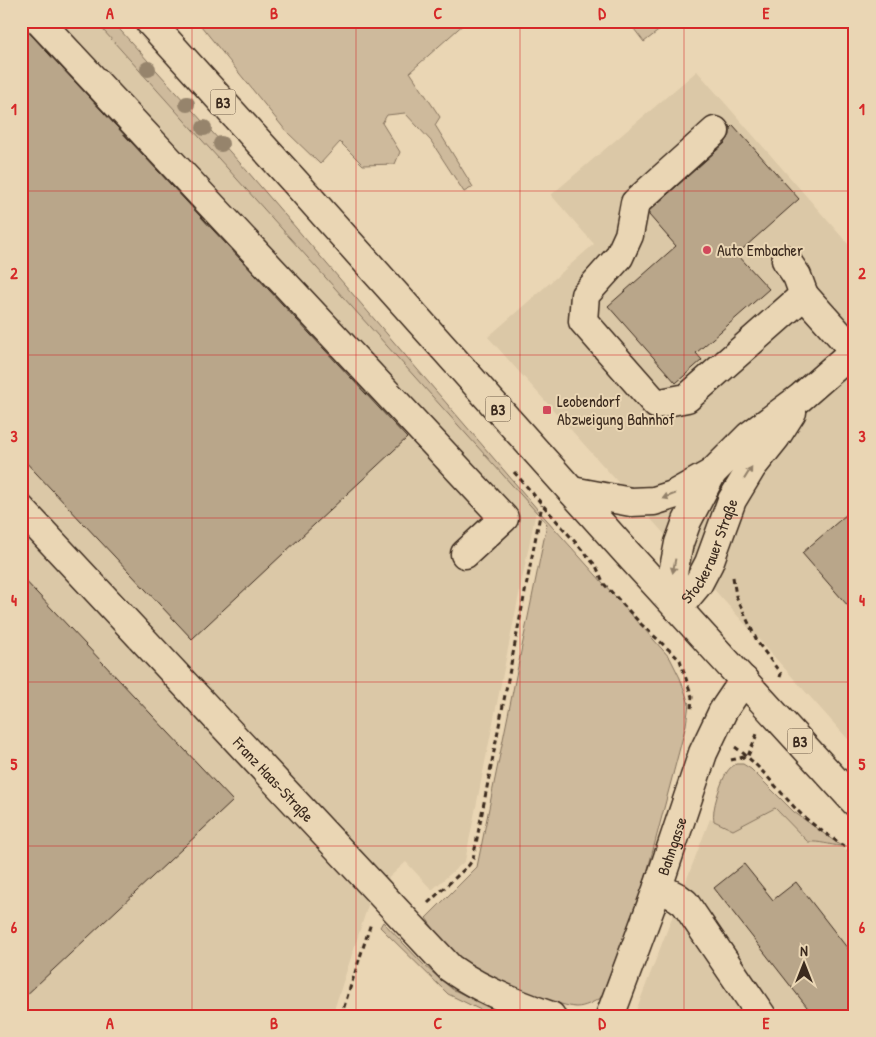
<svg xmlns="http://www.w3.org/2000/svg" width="876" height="1037" font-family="'Patrick Hand',sans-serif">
	<rect width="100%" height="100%" fill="#ead6b4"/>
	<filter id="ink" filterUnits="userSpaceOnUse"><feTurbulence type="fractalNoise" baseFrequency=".02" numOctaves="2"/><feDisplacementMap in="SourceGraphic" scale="10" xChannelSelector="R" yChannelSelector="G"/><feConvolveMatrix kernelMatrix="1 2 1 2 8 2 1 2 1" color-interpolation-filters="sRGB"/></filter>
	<g filter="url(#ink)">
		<!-- built -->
		<path fill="#dbc8a7" d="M21 21H95L536 511 465 861 432 890 406 862 372 893 332 1016H21Z
			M697 71 855 252V747L488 337 594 244 551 195Z
			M775 808 808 842 820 841 827 845 841 846 855 861V1016H634L710 819 733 830Z"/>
		<!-- green -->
		<path fill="#ceba9c" stroke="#84725d" d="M95 21H112L248 172 538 510 670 658 680 678 689 704 686 725 644 884 601 998C593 1002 585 1007 576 1007 554 1006 468 970 453 955 443 944 435 930 426 918L477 867 547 524Z
			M197 21H467L410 72 440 117 435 125 473 187 464 192 431 141 405 113 387 115 382 123 400 152 395 164 363 165 340 142 320 164 286 131Z
			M628 21H655L661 29 644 42Z
			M736 764H743L751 769 794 812 841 846C829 845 820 841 808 842L775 808 733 830 714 821C711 811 721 781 727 772 729 768 733 766 736 764Z
			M383 922 425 966 452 989 507 1016H493L448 994 380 927Z"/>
		<!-- building -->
		<path fill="#b9a68a" stroke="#3b2a1e" d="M21 24 407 438 192 639 21 457Z
			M733 125 799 199 737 254 769 289 696 353 702 360 676 383 608 306 676 246 649 215V211L725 143 730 135V128Z
			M855 507V614L802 553Z
			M21 576 233 801 21 1000Z
			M744 864 773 900 796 882 855 958V1016H814L714 888Z"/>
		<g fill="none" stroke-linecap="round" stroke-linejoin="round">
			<!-- minor casing -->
			<g stroke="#3b2a1e" stroke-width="31">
				<g id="minor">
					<path d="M39 21 504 518 465 554"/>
					<path d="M715 131 635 203 629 235 619 257 585 295 583 321 656 404 687 398 804 295 855 352"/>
					<path d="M786 260 797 276 804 295"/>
					<path d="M572 491 631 502 654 501 673 495 712 473 749 436 800 398 855 350"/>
					<path id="s1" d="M21 509 450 968C479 989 516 1004 551 1016"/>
					<path id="s2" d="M678 608 698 584 709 563 732 500 752 467 776 437 792 412"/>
					<path d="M678 608 673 573 679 543 687 521 712 473"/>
					<path d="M658 887 677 897 685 903 762 1016"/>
					<path id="s3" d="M610 1016 658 887 703 753 723 711 744 680"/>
				</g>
			</g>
			<!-- major casing -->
			<g stroke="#3b2a1e" stroke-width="31">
				<path id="major" d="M149 21 296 183 627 553 855 802"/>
			</g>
			<!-- path -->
			<path stroke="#3b2a1e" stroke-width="3" stroke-dasharray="5 4" stroke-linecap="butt" d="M514 472 596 566 604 584 641 624 680 660 692 697 691 710
				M733 577 736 596 758 643 781 674 779 680
				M735 747C759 764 777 789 797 810 814 828 836 839 855 855
				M731 760 748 756 757 734
				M428 903 469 865 473 859 542 505
				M341 1016 371 923"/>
			<!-- minor -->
			<use href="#minor" stroke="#ead6b4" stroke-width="28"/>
			<!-- major -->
			<use href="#major" stroke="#ead6b4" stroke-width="28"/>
		</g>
		<!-- trees -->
		<g fill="#96846c">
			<circle cx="148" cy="69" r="8"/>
			<circle cx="187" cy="104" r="8"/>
			<circle cx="204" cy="128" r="8"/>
			<circle cx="221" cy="144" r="8"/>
		</g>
		<!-- one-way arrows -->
		<defs><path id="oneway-solid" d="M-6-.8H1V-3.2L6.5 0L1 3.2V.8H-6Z" transform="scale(1.25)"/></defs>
		<g fill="#928069">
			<use href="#oneway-solid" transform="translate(748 473) rotate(-58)"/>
			<use href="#oneway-solid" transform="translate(669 496) rotate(159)"/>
			<use href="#oneway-solid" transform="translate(674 566) rotate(101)"/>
		</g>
	</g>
	<!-- grid -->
	<path fill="none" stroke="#d62828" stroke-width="1" stroke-opacity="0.55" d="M192 21V1016M356 21V1016M520 21V1016M684 21V1016M21 191H855M21 355H855M21 518H855M21 682H855M21 846H855"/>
	<!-- markers -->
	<g fill="#d1495b" stroke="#ead6b4" stroke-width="2">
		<circle cx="707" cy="250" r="5"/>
		<rect x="542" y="405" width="10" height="10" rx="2.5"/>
	</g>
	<g text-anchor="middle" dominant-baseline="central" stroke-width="4" stroke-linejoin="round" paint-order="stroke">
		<!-- shield labels -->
		<g fill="#ead6b4" stroke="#705e4b" stroke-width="1">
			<rect x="210.5" y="89.5" width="25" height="25" rx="4"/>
			<rect x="485.5" y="396.5" width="25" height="25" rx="4"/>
			<rect x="787.5" y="728.5" width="25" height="25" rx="4"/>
		</g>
		<g font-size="15" font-weight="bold" fill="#3b2a1e">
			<text x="223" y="102">B3</text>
			<text x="498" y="409">B3</text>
			<text x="800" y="741">B3</text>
		</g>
		<!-- poi labels -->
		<g font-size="16" fill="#3b2a1e" stroke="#ead6b4" text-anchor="start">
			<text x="717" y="250">Auto Embacher</text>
			<text x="557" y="401">Leobendorf<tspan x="557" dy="18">Abzweigung Bahnhof</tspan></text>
		</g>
		<!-- street labels -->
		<g font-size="16" fill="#3b2a1e" stroke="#ead6b4">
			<text stroke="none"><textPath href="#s2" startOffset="66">Stockerauer Straße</textPath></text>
			<text stroke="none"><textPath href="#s1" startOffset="370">Franz Haas-Straße</textPath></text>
			<text stroke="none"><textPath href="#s3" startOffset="181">Bahngasse</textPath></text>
		</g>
	</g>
	<!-- margin -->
	<rect width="876" height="1037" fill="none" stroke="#ead6b4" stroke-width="55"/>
	<!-- north arrow -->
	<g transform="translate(804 964)" stroke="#ead6b4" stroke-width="4" paint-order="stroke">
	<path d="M0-4L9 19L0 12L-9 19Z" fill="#3b2a1e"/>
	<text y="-8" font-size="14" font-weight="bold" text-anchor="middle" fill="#3b2a1e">N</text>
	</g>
	<rect x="28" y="28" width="820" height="982" fill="none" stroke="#d62828" stroke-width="2"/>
	<g font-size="16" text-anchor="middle" font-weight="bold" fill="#d62828">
		<text x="110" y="19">A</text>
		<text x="274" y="19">B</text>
		<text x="438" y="19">C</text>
		<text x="602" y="19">D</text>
		<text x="766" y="19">E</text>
		<text x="14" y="115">1</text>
		<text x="862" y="115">1</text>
		<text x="14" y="279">2</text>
		<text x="862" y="279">2</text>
		<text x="14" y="442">3</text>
		<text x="862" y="442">3</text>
		<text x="14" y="606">4</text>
		<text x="862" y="606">4</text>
		<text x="14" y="770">5</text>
		<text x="862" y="770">5</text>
		<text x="14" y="933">6</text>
		<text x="862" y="933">6</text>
		<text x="110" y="1029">A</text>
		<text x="274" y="1029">B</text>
		<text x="438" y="1029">C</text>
		<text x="602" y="1029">D</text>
		<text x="766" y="1029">E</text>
	</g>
</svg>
